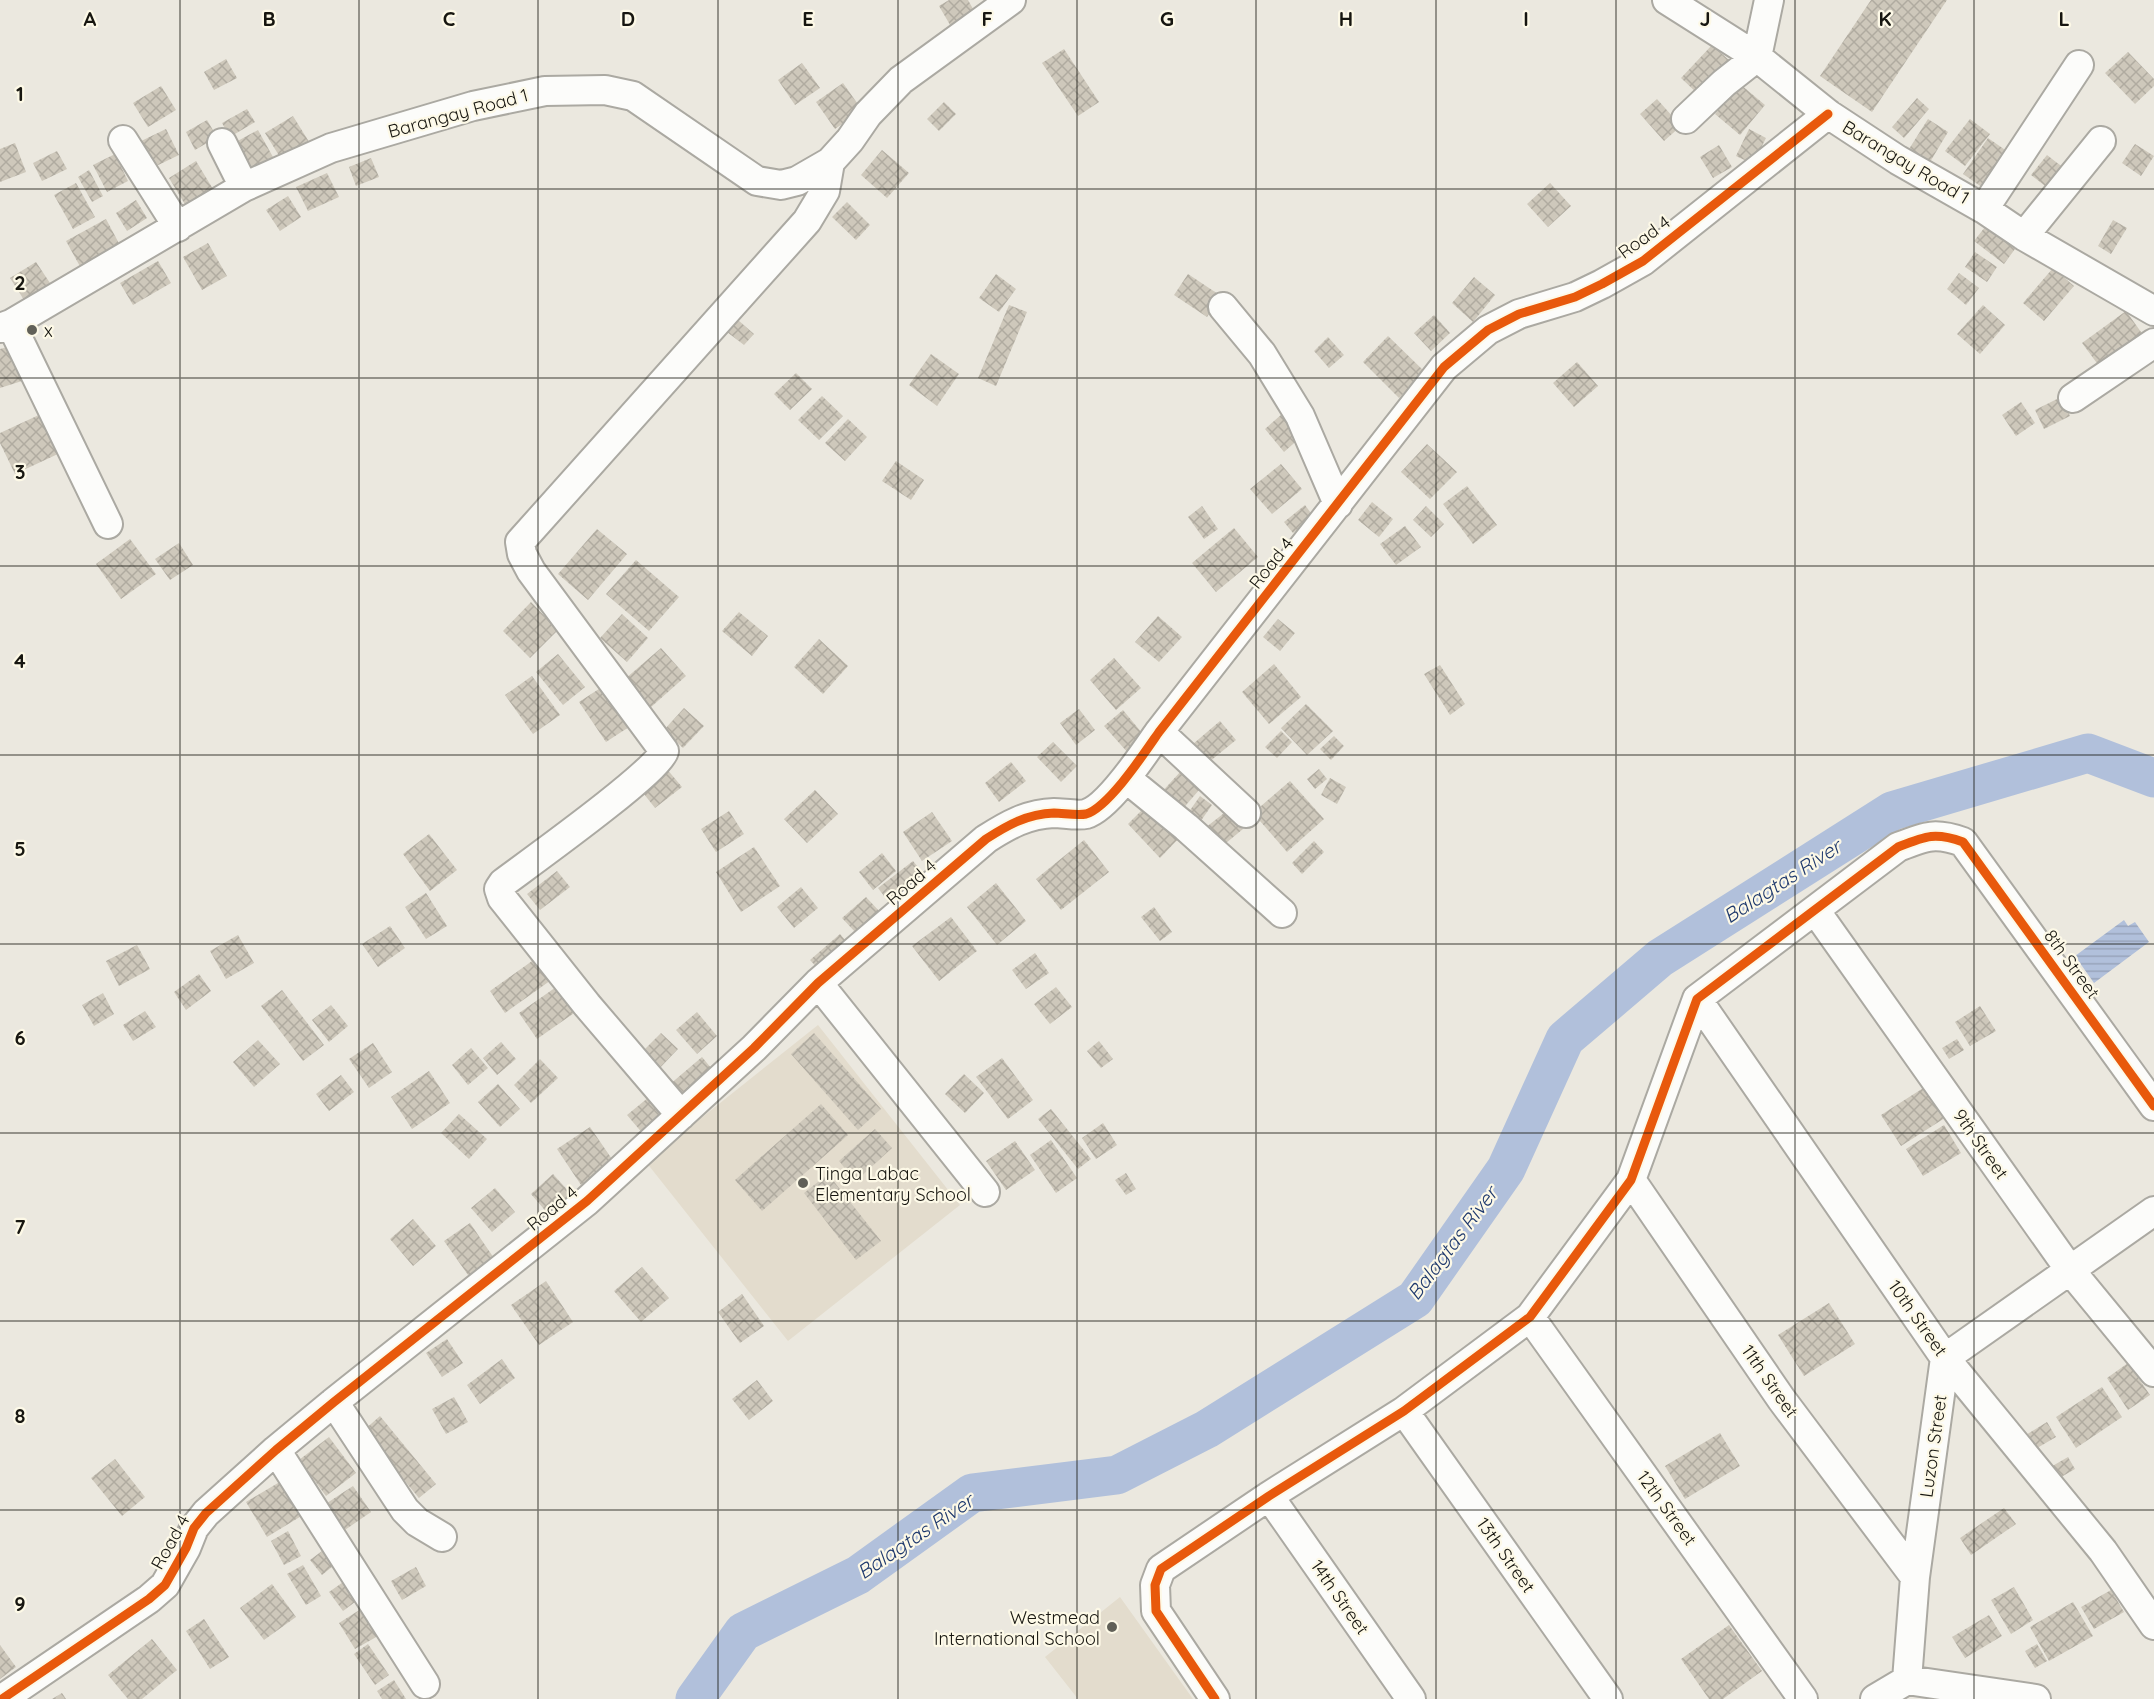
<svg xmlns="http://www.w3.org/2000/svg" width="2154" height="1699" font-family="Quicksand,sans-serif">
	<defs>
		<pattern id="water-rules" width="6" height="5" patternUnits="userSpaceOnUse" patternTransform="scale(1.5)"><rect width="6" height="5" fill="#b1c0db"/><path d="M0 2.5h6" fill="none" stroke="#98a4bb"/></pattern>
		<pattern id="building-cross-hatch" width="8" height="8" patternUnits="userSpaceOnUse" patternTransform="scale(1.5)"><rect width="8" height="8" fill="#cec8bb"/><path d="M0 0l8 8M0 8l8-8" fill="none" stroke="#b0aba0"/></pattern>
	</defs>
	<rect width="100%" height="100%" fill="#ebe8df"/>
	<!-- education -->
	<path fill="#e3dccd" d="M818 1025 960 1205 788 1341 646 1162Z
		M1120 1597 1193 1699H1078L1045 1657Z"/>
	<!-- water -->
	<path fill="url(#water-rules)" d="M2124 920 2128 926 2135 922 2149 942 2094 983 2075 956Z"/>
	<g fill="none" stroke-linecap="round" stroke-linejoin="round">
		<!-- river -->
		<path stroke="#b1c0db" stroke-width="39" d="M695 1699 743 1632 858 1575 972 1493 1117 1475 1207 1429 1415 1299 1506 1169 1565 1039 1660 958 1892 811 2088 753 2154 778"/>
	</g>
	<!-- building -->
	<path fill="url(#building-cross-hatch)" d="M949 0H968L977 16 953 30 939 6Z
		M1871 0H1947L1872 112 1820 76Z
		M1712 45 1730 61 1699 95 1681 78Z
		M1064 49 1099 102 1078 116 1042 63Z
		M2128 52 2154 79V86L2135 104 2105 73Z
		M226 59 237 78 214 90 204 72Z
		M802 63 820 88 795 105 778 80Z
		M843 83 862 110 835 129 816 102Z
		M1740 84 1765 105 1740 135 1715 114Z
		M161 86 176 110 148 127 133 103Z
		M1917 98 1929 109 1904 138 1892 127Z
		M1657 99 1681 126 1664 141 1640 114Z
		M944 102 956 114 939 131 927 119Z
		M247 109 255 122 230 137 222 123Z
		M293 116 311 145 283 162 265 133Z
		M1928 119 1948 132 1930 162 1909 149Z
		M1970 119 1990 134 1965 166 1945 151Z
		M207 120 217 137 195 150 186 132Z
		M166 129 179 155 148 170 135 144Z
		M1749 129 1766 138 1753 164 1736 156Z
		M258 130 273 157 250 170 234 143Z
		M1988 138 2011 154 1986 190 1963 174Z
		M15 143 26 172 0 182V149Z
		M2135 144 2154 156 2141 176 2122 163Z
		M1719 145 1732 167 1713 178 1700 157Z
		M882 150 909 173 887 198 861 175Z
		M57 151 67 169 42 181 33 163Z
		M115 154 128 181 107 192 93 165Z
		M2047 155 2065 169 2049 189 2031 175Z
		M371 158 379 177 356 186 349 167Z
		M196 161 213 189 186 206 169 178Z
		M89 170 103 196 92 202 78 177Z
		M327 173 339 197 308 211 296 187Z
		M76 183 95 217 73 229 54 195Z
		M1550 183 1571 206 1548 227 1527 204Z
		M288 196 301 217 280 231 266 210Z
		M136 200 147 218 127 231 116 213Z
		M847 202 870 225 856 240 832 217Z
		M106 219 122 249 82 270 66 241Z
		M2113 220 2127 228 2111 254 2098 246Z
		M1985 227 2015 249 2004 264 1974 241Z
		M208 243 227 276 202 290 183 257Z
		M1975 252 1997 267 1987 282 1965 267Z
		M158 261 171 283 133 305 120 283Z
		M36 262 52 286 26 303 10 278Z
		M2053 268 2074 286 2044 321 2023 303Z
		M1959 273 1979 288 1966 305 1947 289Z
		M996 274 1016 289 999 312 979 298Z
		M1188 274 1221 296 1207 317 1174 295Z
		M1474 277 1495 295 1473 322 1452 303Z
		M1009 305 1027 312 996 386 978 378Z
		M1983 305 2005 325 1980 354 1957 334Z
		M2126 311 2146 339 2102 370 2082 343Z
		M1434 315 1450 333 1431 351 1414 333Z
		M738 320 754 334 744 345 727 332Z
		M1388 336 1425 372 1399 398 1363 362Z
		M1328 337 1344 355 1329 368 1314 351Z
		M11 346 22 381 0 388V349Z
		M931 354 959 374 937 406 909 385Z
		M1577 362 1598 386 1574 407 1553 383Z
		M796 373 812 389 790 410 774 394Z
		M822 396 843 416 819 440 798 420Z
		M2061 397 2070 416 2044 429 2035 410Z
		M2021 402 2035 423 2016 436 2002 415Z
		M41 414 60 453 15 474 0 443V433Z
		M1282 414 1301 437 1284 452 1265 429Z
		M848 419 867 437 845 461 825 443Z
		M1427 444 1457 472 1430 499 1401 472Z
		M896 461 924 480 911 500 882 481Z
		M1281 464 1302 489 1272 514 1250 489Z
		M1467 486 1497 525 1473 544 1443 504Z
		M1372 502 1393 519 1379 537 1358 520Z
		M1305 505 1313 516 1293 533 1284 522Z
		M1202 506 1218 529 1204 539 1188 517Z
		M1426 506 1444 524 1431 537 1413 520Z
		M1405 526 1421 547 1396 565 1380 544Z
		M1234 528 1258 557 1216 592 1192 563Z
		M597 529 627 554 588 600 558 574Z
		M130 539 156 574 121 599 96 564Z
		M179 543 193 565 170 580 155 559Z
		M636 560 679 597 649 631 606 594Z
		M531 602 558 630 530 658 503 631Z
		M739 612 768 636 752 656 722 631Z
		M622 614 648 638 627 662 600 638Z
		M1158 616 1182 637 1159 662 1135 642Z
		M1278 619 1295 633 1280 651 1263 637Z
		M819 639 848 666 823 694 794 667Z
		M661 648 686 676 650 708 625 679Z
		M558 654 585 687 563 705 536 672Z
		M1114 658 1141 688 1116 710 1090 680Z
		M1274 664 1301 697 1269 724 1242 692Z
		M1440 665 1465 704 1450 715 1424 674Z
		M532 676 560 715 533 734 505 695Z
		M605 685 632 725 606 742 579 702Z
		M1306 704 1333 731 1307 755 1281 728Z
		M684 708 704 726 683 748 664 730Z
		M1079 709 1095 730 1076 745 1060 723Z
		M1123 710 1147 739 1129 754 1104 726Z
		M1220 721 1236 740 1209 762 1193 744Z
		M1281 731 1292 742 1277 758 1265 747Z
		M1334 736 1344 746 1331 760 1320 749Z
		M1053 742 1077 766 1061 782 1037 757Z
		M1011 762 1026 781 999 802 985 783Z
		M666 768 682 787 655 808 640 789Z
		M1319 769 1327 779 1315 789 1307 779Z
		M1181 771 1200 789 1179 813 1159 795Z
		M1330 778 1346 787 1337 804 1321 795Z
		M1290 781 1324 819 1287 852 1253 813Z
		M815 790 838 814 807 843 784 819Z
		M1200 796 1212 805 1198 825 1186 816Z
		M1150 802 1182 835 1160 858 1128 824Z
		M1228 810 1243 829 1220 848 1205 828Z
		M729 811 744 834 716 852 701 829Z
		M932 812 952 841 922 861 903 832Z
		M429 834 457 870 430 891 403 854Z
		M1084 840 1109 872 1061 910 1036 879Z
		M1314 841 1324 852 1302 874 1292 863Z
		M754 847 780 886 741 912 716 872Z
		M882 853 896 871 873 890 859 872Z
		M913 861 927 878 891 905 878 888Z
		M557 871 570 887 540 910 527 894Z
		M996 883 1026 921 997 945 967 907Z
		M801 887 818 908 794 928 777 907Z
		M426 893 447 926 426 939 405 907Z
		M866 897 880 912 856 933 842 918Z
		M1154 907 1172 932 1160 941 1141 917Z
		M951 917 977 951 939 981 912 946Z
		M390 926 405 948 378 967 362 944Z
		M840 934 851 947 821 972 810 960Z
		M238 935 254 963 226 979 210 951Z
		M137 945 150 969 119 986 106 961Z
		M1035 953 1049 973 1026 989 1012 970Z
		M539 956 554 978 505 1013 490 991Z
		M199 974 211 991 186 1010 174 992Z
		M559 985 577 1011 537 1039 519 1013Z
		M1056 987 1072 1007 1050 1024 1034 1004Z
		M282 990 324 1045 303 1061 261 1006Z
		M103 993 114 1014 94 1026 82 1005Z
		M331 1005 348 1026 329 1042 312 1020Z
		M1980 1006 1996 1031 1970 1046 1955 1022Z
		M145 1011 156 1027 133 1041 123 1025Z
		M697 1012 717 1036 697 1054 676 1030Z
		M661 1033 678 1049 656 1072 639 1055Z
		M814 1033 881 1109 858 1130 791 1054Z
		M1957 1039 1964 1050 1949 1059 1942 1048Z
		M258 1040 280 1064 254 1087 233 1062Z
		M1099 1041 1113 1059 1101 1068 1087 1051Z
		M501 1042 516 1059 497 1075 483 1058Z
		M373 1043 392 1072 369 1088 349 1059Z
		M471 1048 488 1068 468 1085 452 1065Z
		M702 1057 716 1074 683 1101 669 1085Z
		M1002 1058 1033 1100 1008 1119 976 1077Z
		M540 1059 558 1078 531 1103 514 1085Z
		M429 1071 450 1103 412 1129 391 1097Z
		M964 1074 984 1093 965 1113 945 1094Z
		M341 1075 354 1092 329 1111 316 1094Z
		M498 1084 520 1109 500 1127 478 1102Z
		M1928 1085 1948 1116 1901 1146 1881 1115Z
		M649 1097 665 1117 644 1135 627 1115Z
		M821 1104 848 1135 762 1211 735 1180Z
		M1051 1109 1091 1159 1078 1169 1038 1119Z
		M459 1114 487 1139 469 1159 441 1133Z
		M1103 1123 1117 1145 1096 1159 1082 1138Z
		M1944 1125 1961 1153 1923 1176 1906 1149Z
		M590 1127 614 1162 581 1185 557 1149Z
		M875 1129 892 1148 856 1181 839 1161Z
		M1051 1140 1077 1178 1056 1193 1030 1155Z
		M1015 1141 1035 1170 1006 1190 986 1161Z
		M1126 1173 1136 1189 1126 1195 1115 1180Z
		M553 1174 572 1195 549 1215 531 1194Z
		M828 1174 881 1241 856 1260 804 1193Z
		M495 1188 515 1212 492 1232 471 1208Z
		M413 1219 436 1246 413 1266 390 1239Z
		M470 1223 498 1264 473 1282 444 1241Z
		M642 1267 669 1298 641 1322 614 1291Z
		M546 1281 573 1322 539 1345 511 1305Z
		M742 1294 764 1326 740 1343 718 1312Z
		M1829 1303 1855 1344 1804 1376 1778 1335Z
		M447 1339 463 1363 442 1377 426 1353Z
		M502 1359 515 1378 480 1404 467 1385Z
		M2128 1363 2150 1395 2128 1410 2107 1378Z
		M757 1380 773 1401 749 1420 732 1399Z
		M2102 1387 2122 1417 2076 1448 2056 1417Z
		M454 1397 468 1422 446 1434 432 1409Z
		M380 1416 436 1484 419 1498 363 1431Z
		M2047 1422 2056 1437 2032 1451 2024 1436Z
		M1720 1433 1740 1466 1685 1499 1665 1466Z
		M329 1437 356 1473 326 1496 299 1460Z
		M2068 1457 2075 1469 2056 1480 2049 1468Z
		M115 1459 145 1497 122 1516 91 1478Z
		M283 1480 303 1515 267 1537 246 1502Z
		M353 1486 371 1512 342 1532 324 1505Z
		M2004 1508 2016 1524 1971 1555 1960 1538Z
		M288 1531 301 1556 284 1565 271 1541Z
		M326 1548 338 1562 322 1575 310 1560Z
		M303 1565 321 1596 306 1605 287 1574Z
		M416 1567 426 1586 402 1600 391 1581Z
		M346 1580 359 1599 343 1611 329 1592Z
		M272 1584 296 1617 264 1640 240 1608Z
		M2014 1587 2033 1620 2011 1634 1991 1600Z
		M2111 1590 2124 1612 2094 1629 2081 1607Z
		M2073 1602 2093 1636 2049 1661 2030 1627Z
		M361 1609 378 1636 355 1649 339 1623Z
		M1989 1615 2002 1636 1965 1658 1952 1637Z
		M204 1619 229 1657 210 1669 186 1631Z
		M1729 1625 1762 1671 1723 1699H1709L1681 1659Z
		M152 1639 177 1670 142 1699H128L108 1675Z
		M368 1644 389 1675 375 1685 354 1654Z
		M2037 1644 2047 1661 2035 1668 2025 1651Z
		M0 1645 16 1667 0 1679Z
		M394 1680 406 1699H382L377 1691Z
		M62 1693 66 1699H52Z"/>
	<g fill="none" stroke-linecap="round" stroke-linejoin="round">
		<!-- minor casing -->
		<g stroke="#aba9a2" stroke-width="32">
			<path id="minor" d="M1667 0 1757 57 1828 114 1898 160 1984 209 2024 236 2154 311
				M1686 119 1724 83 1757 57 1769 0
				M123 140 178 227
				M222 143 244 187
				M1984 209 2079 65
				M2024 236 2101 141
				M1223 307 1262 354 1300 416 1338 504
				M11 324 108 524
				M0 328 11 324 244 187 331 148 473 106 545 91 605 90 633 96 757 181 781 185 797 181 830 162 850 140 868 114 901 80 1011 0
				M2073 398 2154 343
				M1159 732 1246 813
				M1127 779 1186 827 1282 913
				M1815 910 2070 1270 2154 1372
				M818 983 985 1192
				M1697 999 1945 1358 2103 1551 2154 1625
				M681 1115 587 1005 502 898 499 889 503 883C527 865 660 770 664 751L531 571 522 554 520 542 807 221 825 191 830 162
				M1631 1180 1782 1400 1915 1577
				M1530 1317 1803 1699
				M334 1402 405 1510 417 1522 442 1537
				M1404 1411 1608 1699
				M276 1450 425 1684
				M1269 1496 1411 1699
				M1907 1680 1915 1577 1945 1358 2154 1211
				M2 1699 149 1599 165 1585 186 1548 194 1528 206 1513 276 1450 334 1402 587 1201 754 1048 818 983 986 839C1008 825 1027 814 1054 813 1063 813 1077 816 1086 814 1109 807 1145 752 1159 732L1444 367 1488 330 1519 314 1575 297 1602 284 1643 261 1828 114
				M1215 1699 1156 1611 1155 1585 1161 1569 1269 1496 1404 1411 1530 1317 1631 1180 1697 999 1898 847C1926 836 1935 832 1963 842L2154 1106
				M1875 1699 1907 1680 2036 1699"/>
		</g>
		<!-- minor -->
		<use href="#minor" stroke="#fcfcfa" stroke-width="28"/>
		<!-- cycleway casing -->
		<g stroke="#fdf9e7" stroke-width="13">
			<path id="cycleway" d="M2 1699 149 1599 165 1585 186 1548 194 1528 206 1513 276 1450 334 1402 587 1201 754 1048 818 983 986 839C1008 825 1027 814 1054 813 1063 813 1077 816 1086 814 1109 807 1145 752 1159 732L1444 367 1488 330 1519 314 1575 297 1602 284 1643 261 1828 114
				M1215 1699 1156 1611 1155 1585 1161 1569 1269 1496 1404 1411 1530 1317 1631 1180 1697 999 1898 847C1926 836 1935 832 1963 842L2154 1106"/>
		</g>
		<!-- cycleway -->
		<use href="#cycleway" stroke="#e8590c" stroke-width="9"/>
	</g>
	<!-- grid -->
	<path fill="none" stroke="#171610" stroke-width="1.5" stroke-opacity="0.55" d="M180 0V1699M359 0V1699M538 0V1699M718 0V1699M898 0V1699M1077 0V1699M1256 0V1699M1436 0V1699M1616 0V1699M1795 0V1699M1974 0V1699M0 189H2154M0 378H2154M0 566H2154M0 755H2154M0 944H2154M0 1133H2154M0 1321H2154M0 1510H2154"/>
	<!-- markers -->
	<g fill="#616058" stroke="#fdf9e7" stroke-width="2">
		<circle cx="32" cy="330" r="6"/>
		<circle cx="803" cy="1183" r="6"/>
		<circle cx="1112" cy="1627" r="6"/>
	</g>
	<g text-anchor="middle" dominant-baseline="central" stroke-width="4.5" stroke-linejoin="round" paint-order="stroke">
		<!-- street labels -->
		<g font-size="18" fill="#171610" stroke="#fdf9e7">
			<text transform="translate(458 113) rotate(-15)">Barangay Road 1</text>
			<text transform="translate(1906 162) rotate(31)">Barangay Road 1</text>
			<text transform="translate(1644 237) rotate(-36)">Road 4</text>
			<text transform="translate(1271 563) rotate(-52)">Road 4</text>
			<text transform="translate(911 882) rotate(-41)">Road 4</text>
			<text transform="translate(2072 964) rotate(54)">8th Street</text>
			<text transform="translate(1981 1144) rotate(55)">9th Street</text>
			<text transform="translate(552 1208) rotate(-39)">Road 4</text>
			<text transform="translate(1918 1318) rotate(55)">10th Street</text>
			<text transform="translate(1770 1381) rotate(55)">11th Street</text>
			<text transform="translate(1933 1446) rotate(-82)">Luzon Street</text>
			<text transform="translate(1667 1508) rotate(54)">12th Street</text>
			<text transform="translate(170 1542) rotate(-61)">Road 4</text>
			<text transform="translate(1506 1555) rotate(55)">13th Street</text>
			<text transform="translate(1340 1597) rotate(55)">14th Street</text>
		</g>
		<!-- poi labels -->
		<g font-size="18" fill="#171610" stroke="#fdf9e7" text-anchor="start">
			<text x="44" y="330">x</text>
			<text x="815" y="1173">Tinga Labac<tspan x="815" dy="21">Elementary School</tspan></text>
			<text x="1100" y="1617" text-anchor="end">Westmead<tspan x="1100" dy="21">International School</tspan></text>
		</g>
		<!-- water labels -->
		<g font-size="20" font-style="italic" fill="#1e396d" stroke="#fdf9e7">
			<text transform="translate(1782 881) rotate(-33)">Balagtas River</text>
			<text transform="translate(1452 1243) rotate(-53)">Balagtas River</text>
			<text transform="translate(915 1536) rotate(-34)">Balagtas River</text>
		</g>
	</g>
	<g font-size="20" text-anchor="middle" font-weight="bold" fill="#171610" stroke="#fdf9e7" stroke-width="4.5" stroke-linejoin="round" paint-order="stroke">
		<text x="90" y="26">A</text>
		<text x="269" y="26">B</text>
		<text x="449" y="26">C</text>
		<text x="628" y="26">D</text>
		<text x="808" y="26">E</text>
		<text x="987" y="26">F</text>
		<text x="1167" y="26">G</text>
		<text x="1346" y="26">H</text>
		<text x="1526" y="26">I</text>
		<text x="1705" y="26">J</text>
		<text x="1885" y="26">K</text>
		<text x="2064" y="26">L</text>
		<text x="20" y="101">1</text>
		<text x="20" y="290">2</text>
		<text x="20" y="479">3</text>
		<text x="20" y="668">4</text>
		<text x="20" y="856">5</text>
		<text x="20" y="1045">6</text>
		<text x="20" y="1234">7</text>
		<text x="20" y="1423">8</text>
		<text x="20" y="1611">9</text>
	</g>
</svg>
